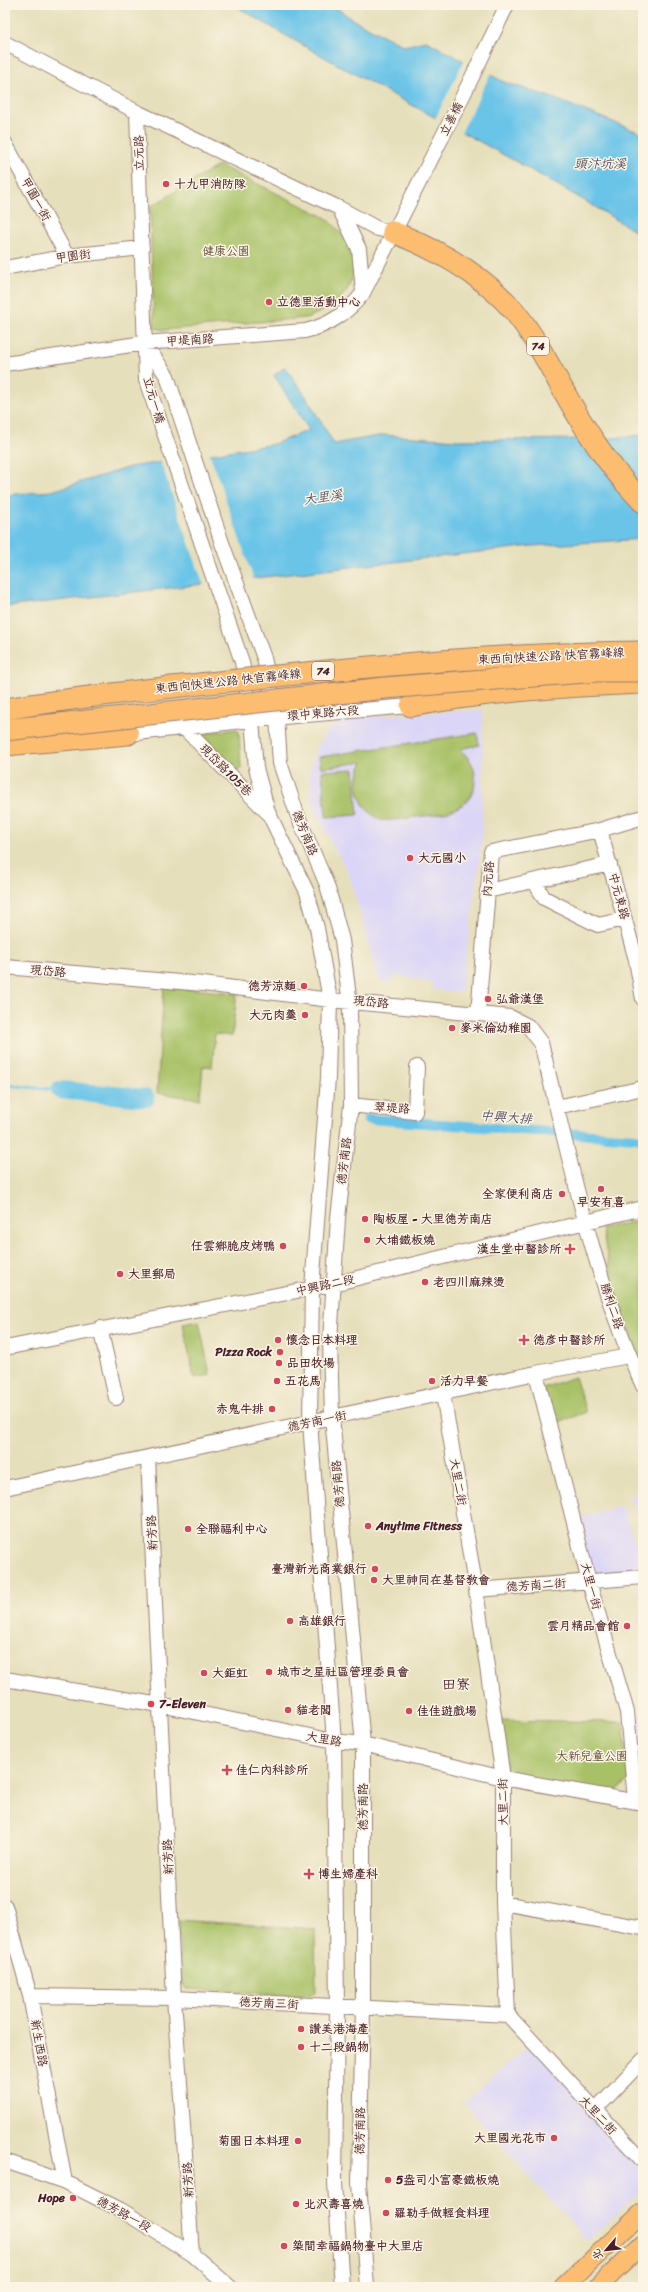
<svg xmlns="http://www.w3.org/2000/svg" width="648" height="2292" font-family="Sriracha,'LXGW WenKai TC',sans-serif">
	<rect width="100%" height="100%" fill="#fcf5e5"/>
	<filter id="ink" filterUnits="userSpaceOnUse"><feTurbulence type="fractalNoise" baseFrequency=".025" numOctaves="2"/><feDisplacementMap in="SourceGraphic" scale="8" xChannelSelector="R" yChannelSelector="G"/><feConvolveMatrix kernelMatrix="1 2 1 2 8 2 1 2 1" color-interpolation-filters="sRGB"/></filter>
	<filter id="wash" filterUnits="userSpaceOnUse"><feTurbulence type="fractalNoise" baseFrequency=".012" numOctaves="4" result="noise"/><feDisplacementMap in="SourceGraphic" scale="16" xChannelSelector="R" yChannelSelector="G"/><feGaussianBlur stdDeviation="0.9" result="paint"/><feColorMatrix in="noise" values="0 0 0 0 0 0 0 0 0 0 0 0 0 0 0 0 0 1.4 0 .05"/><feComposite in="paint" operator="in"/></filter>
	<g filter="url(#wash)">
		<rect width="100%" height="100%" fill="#e6dfbb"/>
		<!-- built -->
		<path fill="#dbd6f7" d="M483 710 482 842 461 992 434 990 431 982 395 975 392 983 379 981 349 875 312 805 309 776 312 760 319 743 329 729 347 718Z
			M643 1491V1530L629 1496Z
			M622 1506 643 1564V1570L595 1574 590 1571 575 1519Z
			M630 1715H643V1782H638Z
			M530 2044 643 2173V2190L587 2241 464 2103Z"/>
		<!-- green -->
		<path fill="#a8c166" stroke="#797048" d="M219 165 325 217C370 254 361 300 306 318L164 330 154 328 150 207Z
			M237 729 239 732 241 769 237 771 201 734Z
			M477 733 479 745 460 749C469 758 476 766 475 780 475 811 440 814 417 817 405 818 393 821 381 820 358 809 351 783 363 762L321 768 319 757Z
			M354 769 358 815 326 817 322 771Z
			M164 987 237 993 232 1036 215 1034 212 1067 203 1066 200 1099 157 1093Z
			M643 1220V1375L616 1302 602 1228Z
			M199 1321 210 1375 194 1378 183 1324Z
			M575 1377 586 1412 555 1424 543 1388Z
			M500 1720 623 1722 630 1780 613 1793 507 1776Z
			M178 1920 315 1929 316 1991 309 1996 186 1989 181 1980Z"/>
		<!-- water -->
		<path fill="#6ac4e8" stroke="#5a728a" d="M234 5H332L355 21 404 46 426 41 504 82 550 97 643 134V236C511 153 368 86 234 5Z
			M285 367 305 395 334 444 384 435 458 440 604 439 643 435V539L532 546 5 607V495L52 491 130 467 274 444 309 430 274 375Z"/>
		<!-- pier -->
		<path fill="#e6dfbb" d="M465 59 491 73 461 133 435 119Z
			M209 452 254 580 204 586 160 460Z"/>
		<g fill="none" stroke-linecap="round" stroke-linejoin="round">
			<!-- stream -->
			<path stroke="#6ac4e8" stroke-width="3" d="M5 1085 60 1090"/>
			<!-- canal -->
			<path stroke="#6ac4e8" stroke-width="10" d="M368 1119 636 1138 643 1140"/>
			<!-- river -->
			<path stroke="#6ac4e8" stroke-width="18" d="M60 1090 146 1098"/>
		</g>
	</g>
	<g filter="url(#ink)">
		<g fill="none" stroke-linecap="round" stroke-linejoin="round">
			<!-- minor casing -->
			<g stroke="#987f73" stroke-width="16">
				<path id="minor" d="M5 43 137 112 339 208 378 229 393 232
					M137 112 146 380 242 662 252 720 256 768 268 812 307 892 317 928 330 1000 328 1078 312 1288 310 1422 334 1741 337 2006 335 2184 342 2287
					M5 143 67 256
					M339 208 359 249 363 291
					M5 268 67 256 142 248
					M145 344 167 376 222 543 264 658 277 718 280 763 297 814 327 885 342 940 350 1005 351 1105 338 1218 330 1341 332 1417 363 1744V2008L359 2183 367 2287
					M5 364 144 343 305 331C328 326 349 312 363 293L457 108 507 5
					M184 728 267 812
					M120 735 261 719 420 705
					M600 830 636 960 643 999
					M534 881 544 898 598 925 625 919
					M487 891 610 864
					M5 967 203 984 330 1000 510 1017 528 1026 541 1043C569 1155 594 1281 643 1386
					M478 1014 491 852 600 830 643 817
					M351 1105 415 1112 417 1067
					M557 1107 643 1088
					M100 1328 116 1398
					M5 1348 333 1284 643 1208
					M536 1373 589 1582 627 1712 635 1801
					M443 1394 476 1590 503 1778V1903L508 2015 643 2161
					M148 1459 174 1998 192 2254
					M5 1488 536 1373 629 1356
					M476 1590 643 1577
					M5 1679 160 1705 334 1741 363 1744 503 1778 643 1803
					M503 1903 643 1928
					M5 1906 30 1996 65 2182
					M30 1996 174 1998 508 2015
					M594 2111 643 2060
					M5 2161 65 2182 121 2210 192 2254 230 2287"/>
			</g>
			<!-- major casing -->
			<g stroke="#987f73" stroke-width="20">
				<path id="major" d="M563 2287 643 2212
					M598 2287 643 2244"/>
			</g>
			<!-- highway casing -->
			<g stroke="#987f73" stroke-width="23">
				<path id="highway" d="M393 232C438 250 482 274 514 311 537 339 553 373 571 404 591 439 614 473 643 502
					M411 706C487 691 566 686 643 683
					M5 745 128 734"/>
			</g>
			<!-- minor -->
			<use href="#minor" stroke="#fff" stroke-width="14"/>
			<!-- major -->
			<use href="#major" stroke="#fcbd6f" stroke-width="18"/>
			<!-- highway -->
			<use href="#highway" stroke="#fcbd6f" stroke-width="21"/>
			<!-- highway-bridge casing -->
			<g stroke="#987f73" stroke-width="23" stroke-linecap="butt">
				<path id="highway-bridge" d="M5 709C92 695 180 686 267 677 392 664 517 653 643 652
					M5 730 385 688 597 671H643"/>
			</g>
			<!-- highway-bridge -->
			<use href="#highway-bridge" stroke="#fcbd6f" stroke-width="21"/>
		</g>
	</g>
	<!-- markers -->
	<g fill="#d1495b" stroke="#fcf5e5" stroke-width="1.5">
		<circle cx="166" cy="184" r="4"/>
		<circle cx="269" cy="302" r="4"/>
		<circle cx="410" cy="858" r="4"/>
		<circle cx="304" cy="986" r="4"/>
		<circle cx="488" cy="999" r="4"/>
		<circle cx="305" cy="1015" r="4"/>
		<circle cx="452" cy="1028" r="4"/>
		<circle cx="601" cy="1189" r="4"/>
		<circle cx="562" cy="1194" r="4"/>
		<circle cx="365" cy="1219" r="4"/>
		<circle cx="367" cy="1240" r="4"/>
		<circle cx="283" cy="1246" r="4"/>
		<path d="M568 1243h4v4h4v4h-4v4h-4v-4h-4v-4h4z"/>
		<circle cx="120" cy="1274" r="4"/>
		<circle cx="425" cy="1282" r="4"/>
		<circle cx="278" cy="1340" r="4"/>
		<path d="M522 1334h4v4h4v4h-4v4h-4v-4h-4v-4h4z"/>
		<circle cx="280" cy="1352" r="4"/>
		<circle cx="279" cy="1363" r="4"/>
		<circle cx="277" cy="1381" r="4"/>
		<circle cx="432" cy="1381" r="4"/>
		<circle cx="272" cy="1409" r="4"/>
		<circle cx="368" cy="1526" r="4"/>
		<circle cx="188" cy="1529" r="4"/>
		<circle cx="375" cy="1569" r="4"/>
		<circle cx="374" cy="1580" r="4"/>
		<circle cx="290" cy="1621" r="4"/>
		<circle cx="627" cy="1626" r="4"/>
		<circle cx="269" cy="1672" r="4"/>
		<circle cx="204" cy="1673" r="4"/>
		<circle cx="151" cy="1704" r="4"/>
		<circle cx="288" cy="1710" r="4"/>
		<circle cx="409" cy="1711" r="4"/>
		<path d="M225 1764h4v4h4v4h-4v4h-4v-4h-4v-4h4z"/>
		<path d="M307 1868h4v4h4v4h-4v4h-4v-4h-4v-4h4z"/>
		<circle cx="301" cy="2029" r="4"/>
		<circle cx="301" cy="2047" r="4"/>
		<circle cx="554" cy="2138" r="4"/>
		<circle cx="298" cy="2141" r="4"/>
		<circle cx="388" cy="2180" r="4"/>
		<circle cx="73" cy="2198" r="4"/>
		<circle cx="296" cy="2204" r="4"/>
		<circle cx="386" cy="2213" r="4"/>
		<circle cx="284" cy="2246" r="4"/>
	</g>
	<g text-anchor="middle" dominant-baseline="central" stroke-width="3" stroke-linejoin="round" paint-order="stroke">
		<!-- shield labels -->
		<g fill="#fcf5e5" stroke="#7f5f63" stroke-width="1">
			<rect x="527" y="337" width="22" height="18" rx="3"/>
			<rect x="312" y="662" width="22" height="18" rx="3"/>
		</g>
		<g font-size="11" font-weight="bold" fill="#4a1f2b">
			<text x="538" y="346">74</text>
			<text x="323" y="671">74</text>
		</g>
		<!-- street labels -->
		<g font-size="12" fill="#4a1f2b" stroke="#fcf5e5">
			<text transform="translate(451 119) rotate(-63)">立善橋</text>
			<text transform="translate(139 153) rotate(-91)">立元路</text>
			<text transform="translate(36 199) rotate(61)">甲園一街</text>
			<text transform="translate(73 256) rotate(-8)">甲園街</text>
			<text transform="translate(190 340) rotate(-4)">甲堤南路</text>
			<text transform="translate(154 400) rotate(74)">立元一橋</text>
			<text transform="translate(551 656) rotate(-3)">東西向快速公路 快官霧峰線</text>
			<text transform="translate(228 681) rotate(-6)">東西向快速公路 快官霧峰線</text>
			<text transform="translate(323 713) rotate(-5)">環中東路六段</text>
			<text transform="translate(226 770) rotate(45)">現岱路105巷</text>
			<text transform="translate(305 833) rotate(68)">德芳南路</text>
			<text transform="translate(488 879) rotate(-85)">內元路</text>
			<text transform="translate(619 896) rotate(75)">中元東路</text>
			<text transform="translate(48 971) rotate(5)">現岱路</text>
			<text transform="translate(371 1002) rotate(6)">現岱路</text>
			<text transform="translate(392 1108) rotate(3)">翠堤路</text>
			<text transform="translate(344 1161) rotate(-83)">德芳南路</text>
			<text transform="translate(325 1285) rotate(-12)">中興路二段</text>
			<text transform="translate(612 1306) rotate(72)">勝利二路</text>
			<text transform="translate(317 1421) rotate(-12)">德芳南一街</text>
			<text transform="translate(458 1482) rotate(80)">大里二街</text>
			<text transform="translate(338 1484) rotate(-95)">德芳南路</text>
			<text transform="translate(152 1533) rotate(-93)">新芳路</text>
			<text transform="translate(536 1585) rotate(-4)">德芳南二街</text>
			<text transform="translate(591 1586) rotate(75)">大里一街</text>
			<text transform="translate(324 1739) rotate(10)">大里路</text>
			<text transform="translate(503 1802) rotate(-91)">大里二街</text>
			<text transform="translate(363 1807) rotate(-90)">德芳南路</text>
			<text transform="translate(168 1857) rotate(-93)">新芳路</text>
			<text transform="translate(269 2003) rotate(3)">德芳南三街</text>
			<text transform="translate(39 2043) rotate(80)">新生西路</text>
			<text transform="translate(598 2115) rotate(47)">大里二街</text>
			<text transform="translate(360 2131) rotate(-89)">德芳南路</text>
			<text transform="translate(188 2180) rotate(-93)">新芳路</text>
			<text transform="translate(124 2214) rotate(29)">德芳路一段</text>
		</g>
		<!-- poi labels -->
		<g font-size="12" font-weight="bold" fill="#4a1f2b" stroke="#fcf5e5" text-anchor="start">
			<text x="174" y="184">十九甲消防隊</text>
			<text x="277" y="302">立德里活動中心</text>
			<text x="418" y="858">大元國小</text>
			<text x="296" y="986" text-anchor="end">德芳涼麵</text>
			<text x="496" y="999">弘爺漢堡</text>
			<text x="297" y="1015" text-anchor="end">大元肉羹</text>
			<text x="460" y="1028">麥米倫幼稚園</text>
			<text x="554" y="1194" text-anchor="end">全家便利商店</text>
			<text x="601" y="1202" text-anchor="middle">早安有喜</text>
			<text x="373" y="1219">陶板屋 - 大里德芳南店</text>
			<text x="375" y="1240">大埔鐵板燒</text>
			<text x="275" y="1246" text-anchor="end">任雲鄉脆皮烤鴨</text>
			<text x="561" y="1249" text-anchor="end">漢生堂中醫診所</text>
			<text x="128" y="1274">大里郵局</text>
			<text x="433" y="1282">老四川麻辣燙</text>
			<text x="286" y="1340">懷念日本料理</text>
			<text x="533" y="1340">德彥中醫診所</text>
			<text x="272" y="1352" text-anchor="end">Pizza Rock</text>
			<text x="287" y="1363">品田牧場</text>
			<text x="285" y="1381">五花馬</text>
			<text x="440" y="1381">活力早餐</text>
			<text x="264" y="1409" text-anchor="end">赤鬼牛排</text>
			<text x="376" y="1526">Anytime Fitness</text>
			<text x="196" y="1529">全聯福利中心</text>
			<text x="367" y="1569" text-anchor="end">臺灣新光商業銀行</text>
			<text x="382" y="1580">大里神同在基督教會</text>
			<text x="298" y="1621">高雄銀行</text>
			<text x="619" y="1626" text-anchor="end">雲月精品會館</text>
			<text x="277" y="1672">城市之星社區管理委員會</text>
			<text x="212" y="1673">大鉅虹</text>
			<text x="159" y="1704">7-Eleven</text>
			<text x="296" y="1710">貓老闆</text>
			<text x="417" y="1711">佳佳遊戲場</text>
			<text x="236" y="1770">佳仁內科診所</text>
			<text x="318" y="1874">博生婦產科</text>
			<text x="309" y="2029">讚美港海產</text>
			<text x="309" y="2047">十二段鍋物</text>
			<text x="546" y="2138" text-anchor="end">大里國光花市</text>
			<text x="290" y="2141" text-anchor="end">菊園日本料理</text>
			<text x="396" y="2180">5盎司小富豪鐵板燒</text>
			<text x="65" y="2198" text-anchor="end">Hope</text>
			<text x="304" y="2204">北沢壽喜燒</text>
			<text x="394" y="2213">羅勒手做輕食料理</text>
			<text x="292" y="2246">築間幸福鍋物臺中大里店</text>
		</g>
		<!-- park labels -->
		<g font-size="12" fill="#66503d" stroke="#fcf5e5">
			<text x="226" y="251">健康公園</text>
			<text x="592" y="1756">大新兒童公園</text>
		</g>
		<!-- water labels -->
		<g font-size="13" font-style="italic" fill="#545164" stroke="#fcf5e5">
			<text x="600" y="163">頭汴坑溪</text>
			<text transform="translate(323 497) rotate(-8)">大里溪</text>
			<text transform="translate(506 1117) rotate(4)">中興大排</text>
		</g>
		<!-- quarter labels -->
		<g font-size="14" fill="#4a1f2b" stroke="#fcf5e5">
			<text x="456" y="1684">田寮</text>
		</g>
	</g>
	<!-- margin -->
	<rect width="648" height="2292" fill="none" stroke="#fcf5e5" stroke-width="20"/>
	<!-- north arrow -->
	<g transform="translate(606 2250) rotate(242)" stroke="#fcf5e5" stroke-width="3" paint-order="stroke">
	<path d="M0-3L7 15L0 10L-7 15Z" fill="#4a1f2b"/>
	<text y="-6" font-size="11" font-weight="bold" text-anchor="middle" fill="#4a1f2b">北</text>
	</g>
</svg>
